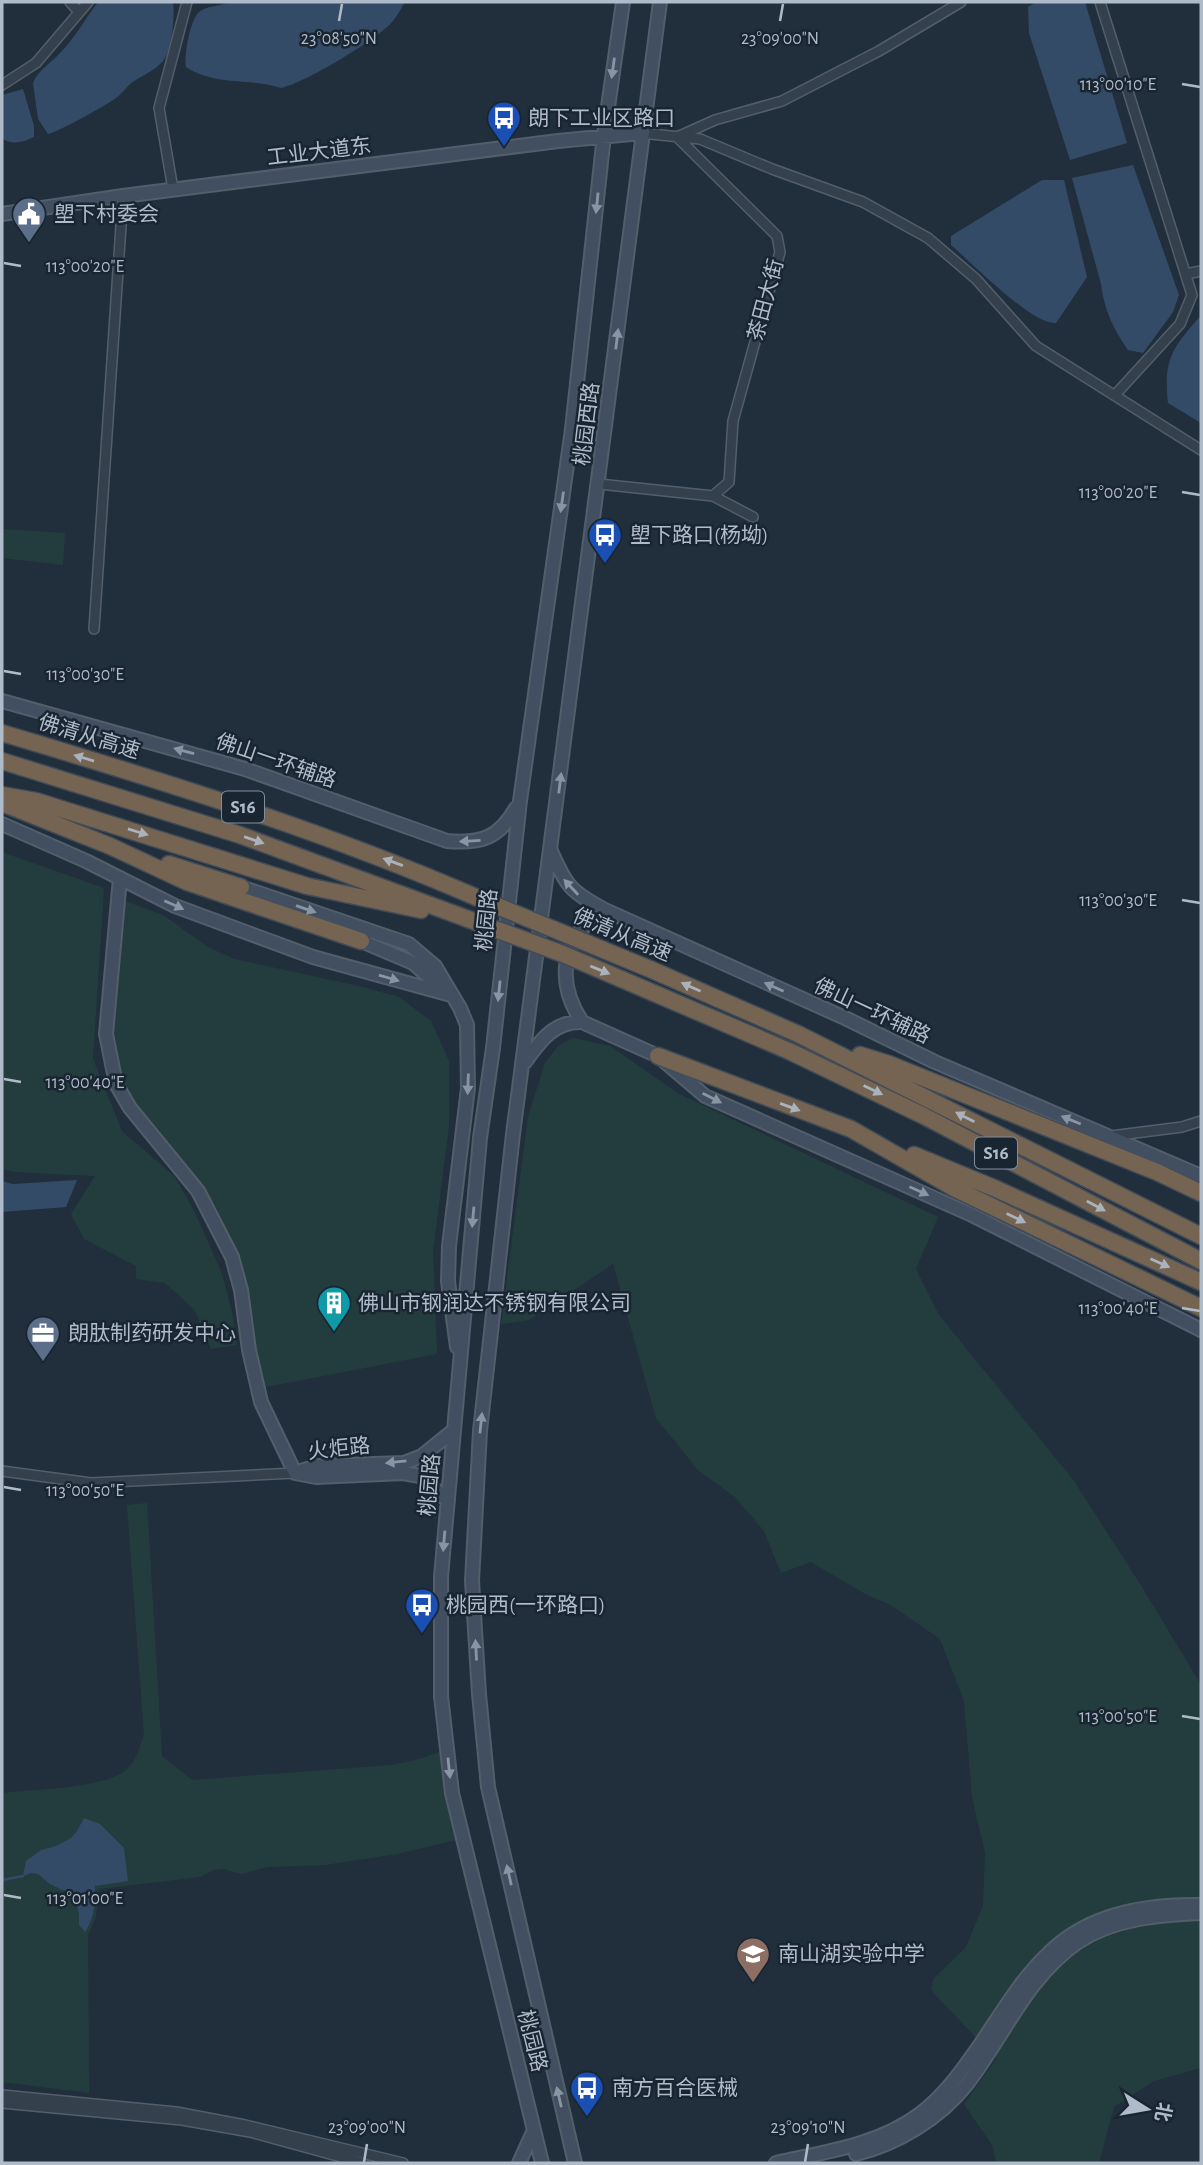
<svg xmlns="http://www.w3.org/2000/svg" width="1203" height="2165" font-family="'Alegreya Sans','Noto Sans SC',sans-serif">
	<rect width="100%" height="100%" fill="#212f3d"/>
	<!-- green -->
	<path fill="#233d3e" d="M2 529 65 533 63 565 2 558Z
		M2 852 104 888 93 1059 122 1131 175 1177 196 1215 221 1271 233 1316 237 1345 211 1349 194 1309 165 1283 136 1279V1266L84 1239 71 1214 95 1176 14 1172 2 1169Z
		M120 899 163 915 208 947 234 959 363 987 399 997 431 1021 449 1061V1126L433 1251 437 1354 261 1388 229 1238 216 1208 163 1143 123 1087 109 1033Z
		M573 1038 610 1046 679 1094 938 1217 916 1269 939 1315 1074 1481 1142 1587 1201 1685V2068L1154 2081 1114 2107 1099 2163H996L992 2145 964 2104 996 2059 931 1990 934 1978 966 1947 983 1906 985 1853 972 1797 964 1701 940 1639 889 1604 867 1595 811 1562 781 1573 764 1531 735 1497 698 1470 656 1418 613 1264 529 1320 501 1324 528 1116 545 1063 558 1046Z
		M147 1503 162 1756 192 1780 392 1765 420 1759 442 1751 456 1840 397 1854 325 1865 267 1867 241 1874 224 1869 214 1870 200 1877 99 1889 96 1917 88 1935 89 2093 2 2082V1793C31 1790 106 1788 126 1770 137 1760 139 1748 144 1735L127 1505Z"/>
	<!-- water -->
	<path fill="#334b66" d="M98 2H173C175 16 172 49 163 61 157 69 145 74 136 80 128 84 123 93 116 98 105 106 60 131 48 134L38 119 33 83C38 70 51 63 60 53 75 38 85 19 98 2Z
		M232 2H405C401 8 398 15 393 21 378 39 305 83 281 88 251 78 214 86 186 67 184 55 190 20 199 12 206 6 223 5 232 2Z
		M1036 2H1085L1127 143 1070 160 1029 33 1028 7Z
		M23 89 34 126V137C24 142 11 146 2 138V95Z
		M1133 165 1179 295 1173 312 1143 353 1128 350C1113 329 1104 309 1101 284L1072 178Z
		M1042 180H1064L1087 277 1056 323C1033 326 971 262 951 245V236Z
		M1201 315V423L1168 403C1163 358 1173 348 1201 315Z
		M77 1180 66 1207 2 1212V1181L13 1184Z
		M84 1818 100 1824 124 1848 128 1881 95 1886C95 1903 95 1917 85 1932L79 1925V1914L75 1896 50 1884 38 1874 31 1873 23 1876 26 1861 41 1850 56 1846 71 1838 77 1831Z"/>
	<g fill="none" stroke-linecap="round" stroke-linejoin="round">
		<!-- stream -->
		<path stroke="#334b66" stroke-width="2.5" d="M2 1880 23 1876"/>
		<!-- street casing -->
		<g stroke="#535e6b" stroke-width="12">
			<path id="street" d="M70 2 79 12
				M1100 2 1192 295 1180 324 1115 395
				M2 85 36 63 88 2
				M641 133 700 139 772 169 863 202 928 238 976 279 1036 346 1201 450
				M173 189 159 108 187 2
				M1186 274 1201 271
				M599 484 713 496 753 517
				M713 496 729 482 733 421 780 252 777 236 677 137 715 120 782 101 879 51 961 2
				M94 629 123 196
				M1111 1136 1182 1127 1201 1121
				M2 1471 91 1483 295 1473
				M2 2095 176 2112 245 2125 403 2163
				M2 2103 182 2120 250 2132 363 2163"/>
		</g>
		<!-- secondary casing -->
		<g stroke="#535e6b" stroke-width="16">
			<path id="secondary" d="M2 214 123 196 558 141 641 133
				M2 701 245 769 447 841C481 844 499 838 516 808
				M2 824 86 861 175 906 313 957 451 995
				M551 851C566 886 571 892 605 910L845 1018 935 1062 1201 1176
				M120 878 106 1034 116 1084 130 1108 198 1191 232 1257 241 1290 249 1350 261 1402 295 1473
				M241 887 409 944 435 966 460 1008 467 1025 468 1088 449 1246 448 1281 457 1347
				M361 941 413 963 445 991
				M582 1022C555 981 561 936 605 910
				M525 1062C540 1041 554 1021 582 1022L658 1056 705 1096 972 1215 1201 1330
				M448 1501 420 1476 403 1473 316 1477 295 1473 316 1466 404 1463 422 1456 454 1430
				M856 2154C898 2144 940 2118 967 2084 1004 2036 1026 1978 1078 1942 1115 1918 1159 1915 1201 1913
				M519 2163 534 2130
				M542 2163 452 1793 441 1696V1577L480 1138 493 1048 520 801 572 429 604 135 623 2
				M575 2163 488 1787 479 1694 472 1581 480 1431 513 1134 660 2
				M776 2163C825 2152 879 2145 920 2114 946 2094 964 2068 982 2042 1003 2011 1022 1978 1049 1953 1089 1913 1148 1904 1201 1905"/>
		</g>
		<!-- highway casing -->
		<g stroke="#404b58" stroke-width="19">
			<path id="highway" d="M2 733C163 781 324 831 478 898
				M2 761 240 835 468 919
				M2 795 36 801 307 886 421 910
				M2 803 110 846 187 882 361 941
				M169 864 241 887
				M798 1034 1201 1236
				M789 1051 924 1116 1201 1261
				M860 1055 889 1064 1157 1172 1201 1193
				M658 1056 851 1129 954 1188 1201 1308
				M914 1155 994 1188 1201 1282"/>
		</g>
		<!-- street -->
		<use href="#street" stroke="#35404d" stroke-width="9"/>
		<!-- secondary -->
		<use href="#secondary" stroke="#424f60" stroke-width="12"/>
		<!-- highway -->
		<use href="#highway" stroke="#746451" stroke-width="16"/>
		<!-- highway-bridge casing -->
		<g stroke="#404b58" stroke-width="19" stroke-linecap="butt">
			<path id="highway-bridge" d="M478 898 652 970 798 1034
				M468 919 563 954 789 1051"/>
		</g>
		<!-- highway-bridge -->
		<use href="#highway-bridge" stroke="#746451" stroke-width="16"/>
	</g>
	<!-- one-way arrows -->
	<defs><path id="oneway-solid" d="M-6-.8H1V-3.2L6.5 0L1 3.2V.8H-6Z" transform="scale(1.75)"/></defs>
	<g fill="#8a95a4">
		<use href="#oneway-solid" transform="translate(613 68) rotate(98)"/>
		<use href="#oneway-solid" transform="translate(597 203) rotate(96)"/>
		<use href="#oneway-solid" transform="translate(617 339) rotate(-83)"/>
		<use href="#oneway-solid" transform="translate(562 502) rotate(98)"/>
		<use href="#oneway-solid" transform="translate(184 751) rotate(-165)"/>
		<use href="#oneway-solid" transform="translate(560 783) rotate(-83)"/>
		<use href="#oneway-solid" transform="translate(470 841) rotate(177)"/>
		<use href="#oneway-solid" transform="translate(571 887) rotate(-133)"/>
		<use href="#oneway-solid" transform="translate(174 905) rotate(24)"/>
		<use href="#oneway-solid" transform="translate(306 909) rotate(19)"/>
		<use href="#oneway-solid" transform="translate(389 978) rotate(16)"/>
		<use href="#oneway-solid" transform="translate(774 987) rotate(-156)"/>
		<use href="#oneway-solid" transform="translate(499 991) rotate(96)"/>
		<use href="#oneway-solid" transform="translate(468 1084) rotate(92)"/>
		<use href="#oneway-solid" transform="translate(712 1098) rotate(27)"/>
		<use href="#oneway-solid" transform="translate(1071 1120) rotate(-158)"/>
		<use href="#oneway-solid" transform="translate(919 1191) rotate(24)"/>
		<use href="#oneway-solid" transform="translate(473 1217) rotate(95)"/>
		<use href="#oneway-solid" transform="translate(481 1423) rotate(-84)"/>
		<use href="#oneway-solid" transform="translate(396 1462) rotate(174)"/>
		<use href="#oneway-solid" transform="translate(444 1541) rotate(95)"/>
		<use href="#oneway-solid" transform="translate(476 1650) rotate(-93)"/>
		<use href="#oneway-solid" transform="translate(449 1768) rotate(84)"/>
		<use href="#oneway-solid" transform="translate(509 1875) rotate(-103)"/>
		<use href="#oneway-solid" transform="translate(559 2097) rotate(-103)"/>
	</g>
	<g fill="#aab2bd">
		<use href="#oneway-solid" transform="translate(84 758) rotate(-163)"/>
		<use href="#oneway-solid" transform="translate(138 832) rotate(17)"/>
		<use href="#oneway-solid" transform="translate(254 840) rotate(19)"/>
		<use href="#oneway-solid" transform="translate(393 862) rotate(-160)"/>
		<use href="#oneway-solid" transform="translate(600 970) rotate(22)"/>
		<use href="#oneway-solid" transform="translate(691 987) rotate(-156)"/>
		<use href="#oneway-solid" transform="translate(873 1090) rotate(26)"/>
		<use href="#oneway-solid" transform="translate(790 1107) rotate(20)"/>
		<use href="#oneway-solid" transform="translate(965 1117) rotate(-153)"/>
		<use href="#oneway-solid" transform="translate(1096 1206) rotate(28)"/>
		<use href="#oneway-solid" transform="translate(1016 1218) rotate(26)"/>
		<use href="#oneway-solid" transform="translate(1160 1263) rotate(24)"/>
	</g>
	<!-- ticks -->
	<path fill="none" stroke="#b0bbc9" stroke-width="2.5" d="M339 21 342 4M780 21 783 4M1182 84 1200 87M4 263 21 266M1182 492 1200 495M4 671 21 674M1182 900 1200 903M4 1079 21 1082M1182 1308 1200 1311M4 1487 21 1490M1182 1716 1200 1719M4 1895 21 1898M364 2162 367 2144M805 2162 808 2144"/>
	<!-- icons -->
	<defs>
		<g id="bus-pin" transform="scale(1.75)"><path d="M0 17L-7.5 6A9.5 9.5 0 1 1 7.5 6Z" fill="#1a4fb4" stroke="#1a2532"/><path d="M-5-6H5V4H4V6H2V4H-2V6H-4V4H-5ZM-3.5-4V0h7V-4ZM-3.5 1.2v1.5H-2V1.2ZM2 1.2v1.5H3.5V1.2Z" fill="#fff"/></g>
		<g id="civic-pin" transform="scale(1.75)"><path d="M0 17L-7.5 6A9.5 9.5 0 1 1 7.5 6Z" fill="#5c6f8a" stroke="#1a2532"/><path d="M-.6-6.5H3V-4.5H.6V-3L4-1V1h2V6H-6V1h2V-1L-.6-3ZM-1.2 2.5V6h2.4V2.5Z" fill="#fff"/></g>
		<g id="building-pin" transform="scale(1.75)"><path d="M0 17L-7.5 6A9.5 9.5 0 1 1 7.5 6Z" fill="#0f9aa8" stroke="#1a2532"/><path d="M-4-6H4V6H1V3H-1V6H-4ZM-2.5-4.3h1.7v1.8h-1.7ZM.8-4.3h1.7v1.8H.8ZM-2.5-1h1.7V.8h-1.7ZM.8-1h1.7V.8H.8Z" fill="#fff"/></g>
		<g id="office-pin" transform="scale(1.75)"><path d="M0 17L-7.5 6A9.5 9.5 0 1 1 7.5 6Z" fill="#5c6f8a" stroke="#1a2532"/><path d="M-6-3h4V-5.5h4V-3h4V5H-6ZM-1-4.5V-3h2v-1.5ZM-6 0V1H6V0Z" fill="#fff"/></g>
		<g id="school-pin" transform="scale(1.75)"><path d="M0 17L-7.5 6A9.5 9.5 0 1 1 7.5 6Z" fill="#8d6e63" stroke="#1a2532"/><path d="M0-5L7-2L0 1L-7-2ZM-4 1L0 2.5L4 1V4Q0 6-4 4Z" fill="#fff"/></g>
	</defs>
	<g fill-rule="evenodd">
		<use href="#bus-pin" x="504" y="118"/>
		<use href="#civic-pin" x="29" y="214"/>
		<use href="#bus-pin" x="605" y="535"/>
		<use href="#building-pin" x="334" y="1303"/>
		<use href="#office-pin" x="43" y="1333"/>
		<use href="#bus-pin" x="422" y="1605"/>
		<use href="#school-pin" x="753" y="1954"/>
		<use href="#bus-pin" x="587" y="2088"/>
	</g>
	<g text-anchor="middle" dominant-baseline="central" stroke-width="5" stroke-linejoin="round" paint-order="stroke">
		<!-- shield labels -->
		<g fill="#1a2532" stroke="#838e9c" stroke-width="2">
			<rect x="222" y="791.5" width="42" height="31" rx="5"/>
			<rect x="975" y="1137.5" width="42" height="31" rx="5"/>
		</g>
		<g font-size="19" font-weight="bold" fill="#b0bbc9">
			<text x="243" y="807">S16</text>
			<text x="996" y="1153">S16</text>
		</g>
		<!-- poi labels -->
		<g font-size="21" fill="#b0bbc9" stroke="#1a2532" text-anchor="start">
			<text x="528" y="118">朗下工业区路口</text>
			<text x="54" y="214">塱下村委会</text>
			<text x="630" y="535">塱下路口(杨坳)</text>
			<text x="358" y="1303">佛山市钢润达不锈钢有限公司</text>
			<text x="68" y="1333">朗肽制药研发中心</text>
			<text x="446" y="1605">桃园西(一环路口)</text>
			<text x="778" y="1954">南山湖实验中学</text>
			<text x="612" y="2088">南方百合医械</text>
		</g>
		<!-- street labels -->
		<g font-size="21" fill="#b0bbc9" stroke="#1a2532">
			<text transform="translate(319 152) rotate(-7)">工业大道东</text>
			<text transform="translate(766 300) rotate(-75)">茶田大街</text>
			<text transform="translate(587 424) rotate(-83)">桃园西路</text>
			<text transform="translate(89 737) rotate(17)">佛清从高速</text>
			<text transform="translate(276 761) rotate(19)">佛山一环辅路</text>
			<text transform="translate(487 920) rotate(-84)">桃园路</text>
			<text transform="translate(622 935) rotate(23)">佛清从高速</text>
			<text transform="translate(872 1011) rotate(25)">佛山一环辅路</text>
			<text transform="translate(339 1449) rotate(-6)">火炬路</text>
			<text transform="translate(430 1485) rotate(-85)">桃园路</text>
			<text transform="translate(532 2041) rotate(76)">桃园路</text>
		</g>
	</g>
	<g font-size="18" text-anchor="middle" fill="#b0bbc9" stroke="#1a2532" stroke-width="5" stroke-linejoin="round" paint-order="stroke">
		<text x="339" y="44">23°08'50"N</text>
		<text x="780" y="44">23°09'00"N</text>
		<text x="1118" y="90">113°00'10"E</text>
		<text x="85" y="272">113°00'20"E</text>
		<text x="1118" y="498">113°00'20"E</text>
		<text x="85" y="680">113°00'30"E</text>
		<text x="1118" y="906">113°00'30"E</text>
		<text x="85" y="1088">113°00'40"E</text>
		<text x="1118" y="1314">113°00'40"E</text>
		<text x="85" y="1496">113°00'50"E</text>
		<text x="1118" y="1722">113°00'50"E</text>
		<text x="85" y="1904">113°01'00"E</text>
		<text x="367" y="2133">23°09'00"N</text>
		<text x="808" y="2133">23°09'10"N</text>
	</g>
	<!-- border -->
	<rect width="1203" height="2165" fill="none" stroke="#b0bbc9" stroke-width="7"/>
	<!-- north arrow -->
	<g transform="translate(1147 2109) rotate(101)" stroke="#1a2532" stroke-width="5" paint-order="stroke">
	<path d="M0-5L12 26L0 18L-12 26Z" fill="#b0bbc9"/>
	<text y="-10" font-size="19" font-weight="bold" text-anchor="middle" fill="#b0bbc9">北</text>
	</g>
</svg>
